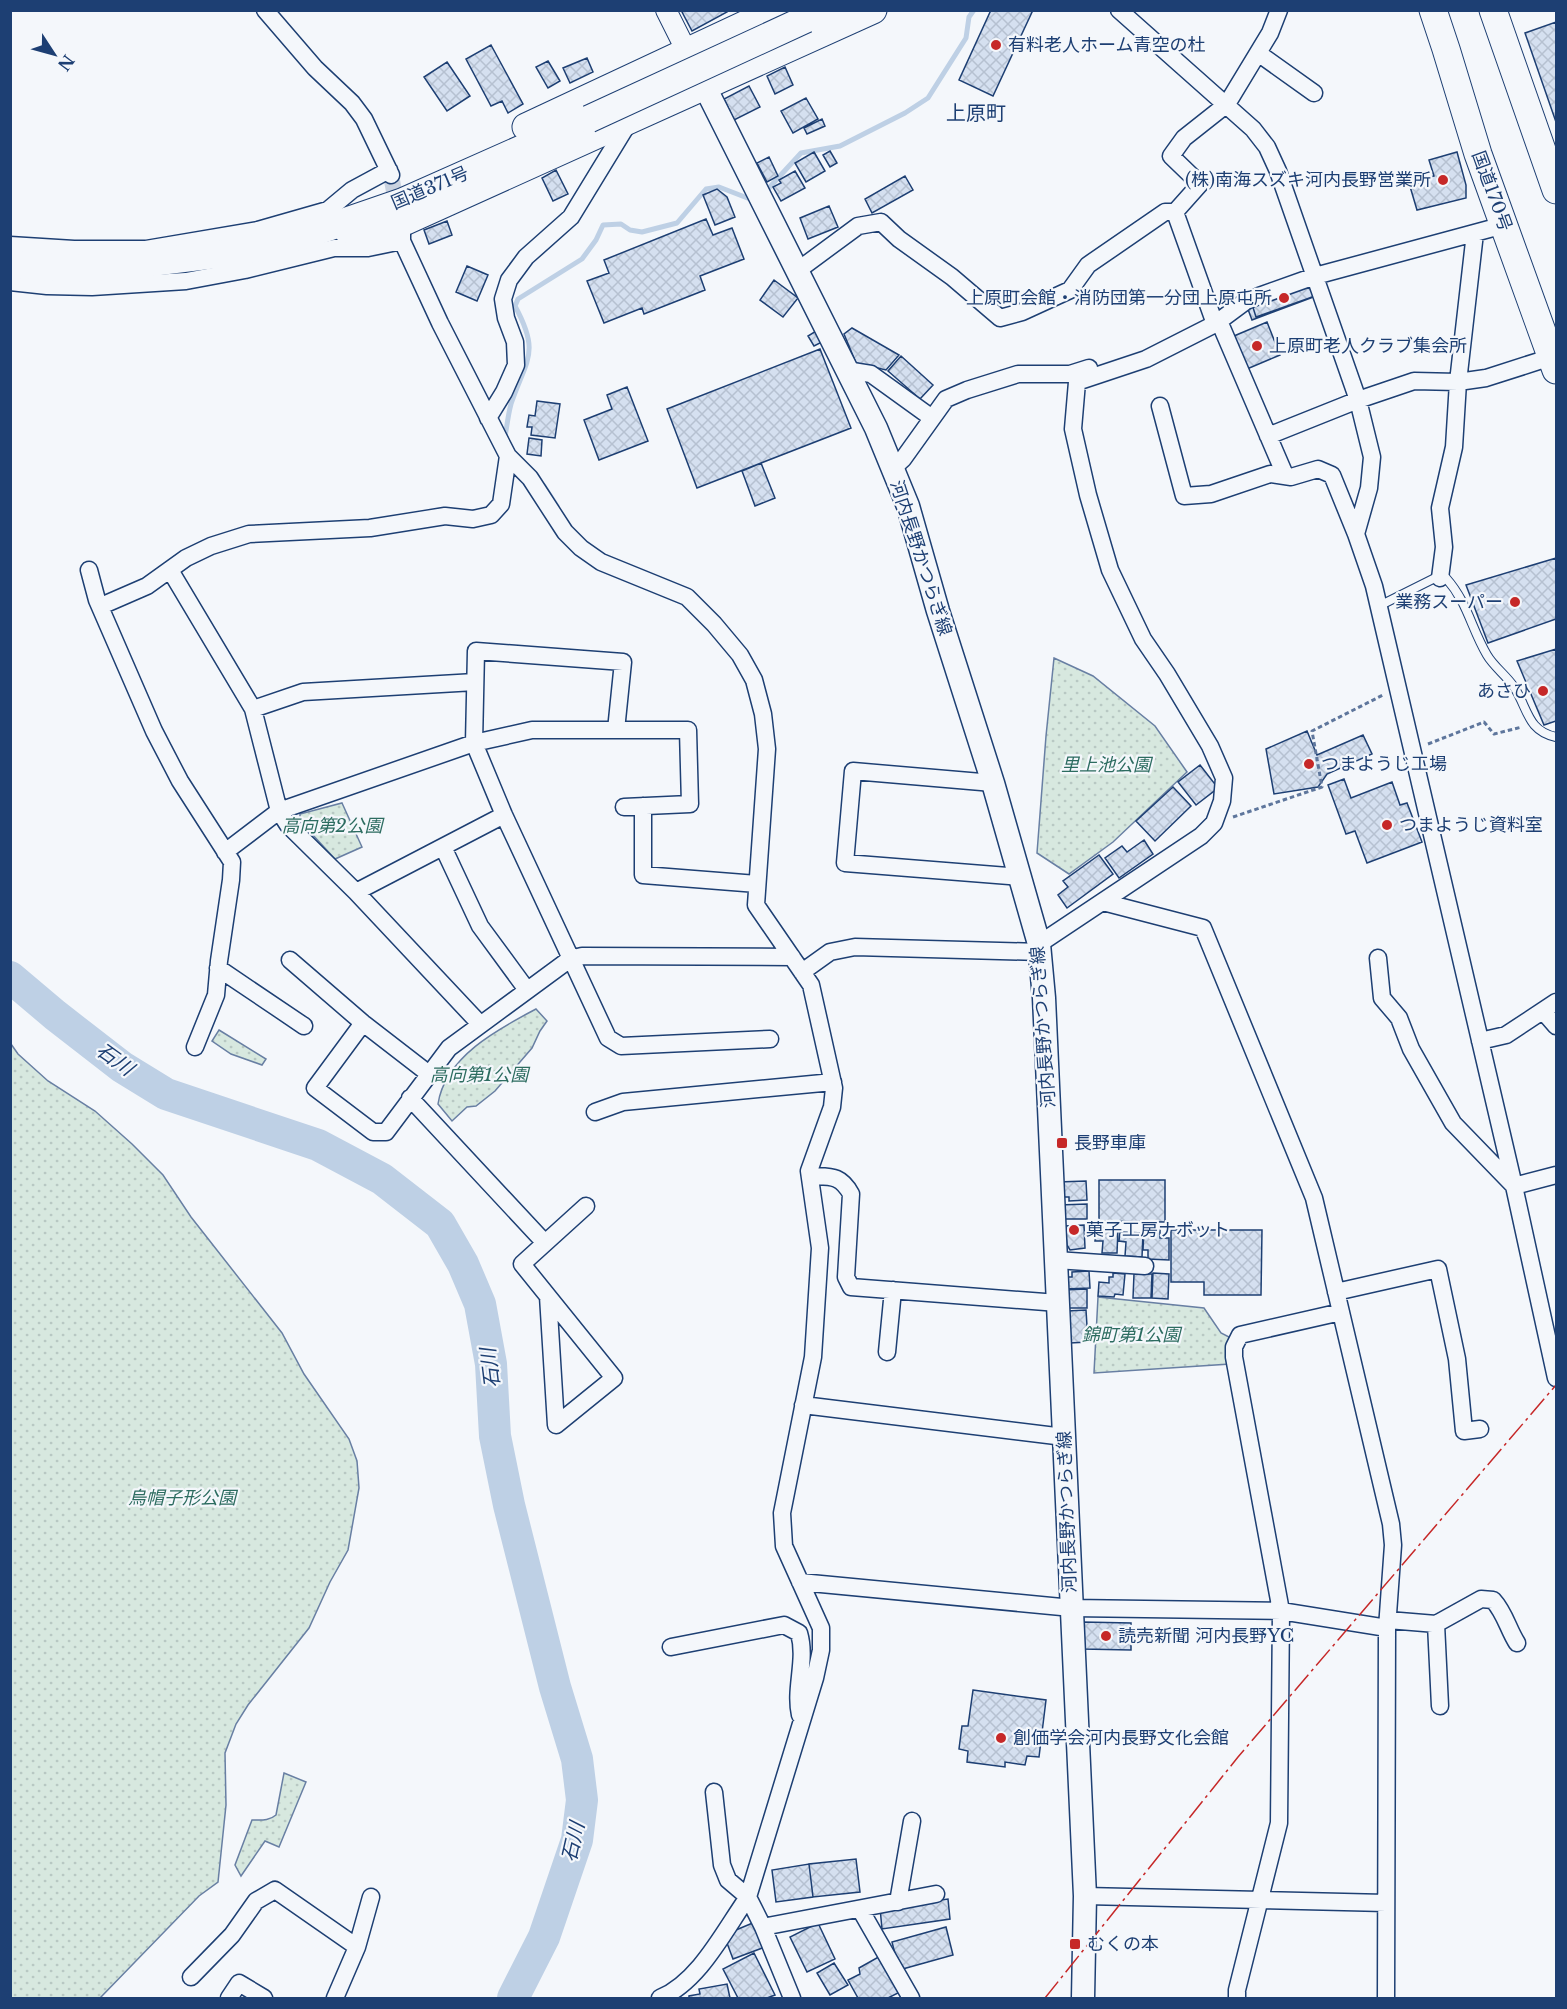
<svg xmlns="http://www.w3.org/2000/svg" width="1567" height="2009" font-family="'Libre Baskerville','Noto Sans JP',serif">
	<defs>
		<pattern id="park-dots" width="8" height="8" patternUnits="userSpaceOnUse" patternTransform="scale(1.5)"><rect width="8" height="8" fill="#d7e8df"/><path d="M2 2h.1M6 6h.1" fill="none" stroke="#b8c8c3" stroke-width="1.8" stroke-linecap="round"/></pattern>
		<pattern id="building-cross-hatch" width="8" height="8" patternUnits="userSpaceOnUse" patternTransform="scale(1.5)"><rect width="8" height="8" fill="#d5e0f0"/><path d="M0 0l8 8M0 8l8-8" fill="none" stroke="#b6c1d1"/></pattern>
	</defs>
	<rect width="100%" height="100%" fill="#f4f7fb"/>
	<!-- park -->
	<path fill="url(#park-dots)" stroke="#687fa3" stroke-width="1.5" d="M1054 658 1093 676 1155 726 1187 772 1113 842 1069 874 1037 853 1046 736Z
		M342 803 362 847 335 859 300 821V814Z
		M536 1009 547 1021 540 1031 532 1048 495 1091 476 1106 467 1107 452 1121 438 1104C445 1057 498 1029 536 1009Z
		M219 1030 266 1059 262 1065 231 1054 212 1041Z
		M11 1044 18 1054 48 1081 95 1111 132 1144 163 1175 191 1217 282 1333 304 1374 349 1439 357 1461 359 1488 348 1550 330 1582 309 1628 248 1705 236 1724 225 1753 226 1805 218 1882 199 1896 100 1998H11Z
		M1098 1297 1204 1308 1221 1333 1229 1337 1230 1364 1094 1373Z
		M284 1773 306 1782 279 1847 265 1841 241 1876 235 1865 252 1820C262 1820 269 1821 276 1815Z"/>
	<g fill="none" stroke-linecap="round" stroke-linejoin="round">
		<!-- stream -->
		<path stroke="#bed0e5" stroke-width="5" d="M767 190 801 153 840 146 905 113 928 98 966 38 969 17 974 10
			M506 440 505 437C507 426 508 415 511 404 526 359 541 354 515 306L518 299 582 259 596 240 603 225 621 224 630 230 642 232 677 223 706 189 719 187 750 199
			M544 486 557 506"/>
		<!-- river -->
		<path stroke="#bed0e5" stroke-width="32" d="M10 977 55 1015 122 1067 166 1094 318 1145 382 1179 440 1224 463 1264 480 1304 491 1364 495 1436 509 1505 555 1687 577 1759 582 1800 577 1840 544 1937 513 1998"/>
	</g>
	<!-- building -->
	<path fill="url(#building-cross-hatch)" stroke="#1d3f73" stroke-width="1.5" d="M681 10H726L727 12 692 31Z
		M991 10H1033L993 96 959 80Z
		M1556 22V122L1525 33Z
		M491 45 523 104 508 113 502 101 491 106 466 59Z
		M587 58 593 72 570 83 563 68Z
		M548 61 560 81 548 88 536 67Z
		M447 62 470 96 447 111 424 77Z
		M785 67 793 85 775 94 767 76Z
		M749 86 760 107 734 120 724 99Z
		M806 98 818 119 793 133 781 111Z
		M822 119 825 126 807 134 804 128Z
		M830 151 837 163 830 167 823 155Z
		M814 152 825 171 806 182 795 163Z
		M1457 152 1466 185V198L1417 210 1409 183 1434 176 1429 160Z
		M769 157 778 176 767 182 757 163Z
		M556 170 568 194 553 201 542 178Z
		M795 171 805 188 781 201 773 187 781 183 779 180Z
		M905 176 913 190 872 213 865 199Z
		M717 189 727 197 735 217 715 225 703 195Z
		M829 206 838 227 808 239 800 218Z
		M706 219 713 235 732 228 744 259 700 276 705 290 644 314 642 308 604 323 587 281 609 273 604 260Z
		M447 221 452 235 429 244 424 230Z
		M467 266 488 275 477 301 456 292Z
		M1310 279 1316 296 1252 320 1246 304Z
		M774 280 798 298 783 317 760 300Z
		M1309 281 1315 296 1256 317 1251 301Z
		M1267 322 1280 355 1247 369 1234 336Z
		M852 328 899 355 886 370 856 363 844 334Z
		M816 331 822 342 814 346 808 336Z
		M820 349 851 428 697 488 667 409Z
		M901 356 933 385 920 399 888 371Z
		M627 387 648 441 599 460 584 420 612 409 607 395Z
		M537 401 560 404 555 438 531 435 532 427H527L529 415 535 416Z
		M529 438 542 440 541 456 527 454Z
		M761 463 775 498 755 506 742 471Z
		M1556 558V619L1488 643 1466 585Z
		M1556 649V721L1544 725 1517 661Z
		M1307 731 1317 755 1363 735 1372 754 1327 774 1318 787 1274 794 1266 749Z
		M1200 765 1218 788 1196 805 1178 782Z
		M1344 779 1351 798 1392 782 1400 805 1407 803 1422 842 1367 863 1355 831 1346 834 1328 785Z
		M1173 787 1191 806 1155 841 1136 821Z
		M1144 840 1153 854 1119 878 1105 858 1122 846 1127 852Z
		M1099 855 1113 874 1067 908 1058 895 1068 887 1063 881Z
		M1099 1180H1165V1222L1099 1221Z
		M1086 1181 1087 1200 1069 1201V1197H1058V1182Z
		M1087 1204V1219H1060L1059 1205Z
		M1084 1225 1085 1248 1070 1250 1067 1245 1065 1226Z
		M1096 1227 1118 1229 1117 1253H1102L1103 1241H1095Z
		M1144 1228 1160 1229V1238H1169V1260L1148 1259V1250H1143Z
		M1171 1230H1262L1261 1295H1204V1282H1171Z
		M1120 1232 1143 1233 1142 1257 1125 1256 1126 1242 1119 1241Z
		M1089 1271 1090 1288 1065 1289V1277H1072V1272Z
		M1113 1273 1125 1274 1123 1295 1115 1294 1114 1297 1098 1296 1099 1282 1109 1283V1277H1113Z
		M1153 1273 1169 1274 1168 1299 1152 1298Z
		M1134 1274H1152L1151 1298H1133Z
		M1087 1289V1308H1064L1063 1290Z
		M1086 1310 1088 1342 1070 1343 1067 1311Z
		M1082 1622 1131 1623V1650L1082 1649Z
		M973 1690 1046 1700 1039 1757 1027 1756 1025 1765 1005 1762V1767L967 1762 968 1751 959 1749 962 1726H968Z
		M856 1859 860 1892 813 1897 809 1864Z
		M809 1864 813 1897 776 1902 772 1870Z
		M948 1899 950 1919 882 1929 880 1908Z
		M755 1922 765 1947 733 1959 724 1935Z
		M818 1923 835 1959 807 1972 790 1937Z
		M946 1927 953 1955 899 1970 892 1942Z
		M754 1953 775 1995 767 1998H738L723 1969Z
		M882 1955 902 1991 888 1998H858L848 1980 860 1974 859 1968Z
		M834 1963 848 1985 830 1995 817 1973Z
		M727 1984 730 1998H689V1996L700 1994 699 1989Z"/>
	<g fill="none" stroke-linecap="round" stroke-linejoin="round">
		<!-- minor-tunnel -->
		<path stroke="#c9d2e0" stroke-width="16" stroke-dasharray="16 8" stroke-linecap="butt" d="M391 175 398 213"/>
		<!-- service casing -->
		<g stroke="#1d3f73" stroke-width="10">
			<path id="service" d="M1379 606 1435 578H1446C1468 603 1471 628 1487 655 1494 667 1506 675 1514 687 1528 708 1527 731 1556 737"/>
		</g>
		<!-- minor casing -->
		<g stroke="#1d3f73" stroke-width="19">
			<path id="minor" d="M265 10 315 68 352 103 364 119 391 175
				M1119 10 1253 129 1267 147 1278 171 1358 400 1372 457 1369 488 1356 534 1374 586 1514 1186 1556 1378
				M1258 53 1314 93
				M1175 212 1215 324
				M402 231V241L440 323 508 456 530 478 565 532 581 548 601 562 687 597 714 624 740 655 754 680 763 714 767 749 756 905 811 985 834 1088 832 1107 809 1171 820 1248 813 1357 782 1513 784 1546 821 1628V1650L815 1678 748 1897 763 1927 792 1998
				M10 245 74 249H146L258 230 328 210 352 190 389 170
				M797 271 858 226 881 222 899 239 952 277 1000 318 1022 312 1070 290 1088 265 1165 212H1175L1200 184 1171 156 1184 138 1227 104 1270 33 1279 10
				M10 282 47 286 92 287 186 281 245 270 334 248H368L402 241
				M1219 321 1285 475
				M846 370 871 374 932 418
				M1160 406 1184 496 1211 494 1270 474 1291 477 1318 469 1332 475 1356 534
				M488 418 504 392 516 365 515 342 506 318 503 299 509 280 526 257 571 217 629 122
				M1268 436 1358 400 1414 381 1458 382 1486 378 1539 361
				M892 469 903 459 946 399 967 390 1018 374H1070L1089 368
				M89 570 97 600 154 731 180 781 232 862 231 880 219 961 216 995 195 1047
				M170 570 253 709 279 811 288 825 356 892 480 1024
				M1440 578 1444 547 1440 508 1454 447 1458 382 1475 233
				M101 606 147 586 186 558 211 546 249 534 370 528 445 516 473 519 491 515 501 504 508 456
				M253 709 303 692 475 682
				M616 730 623 662 476 651 474 743 504 815 608 1038 621 1046 770 1039
				M993 783 853 771 845 863 1020 877
				M643 806V875L757 884
				M443 847 480 926 527 990
				M225 852 279 811 474 743 532 730H688L690 804 624 807
				M356 892 504 815
				M1103 902 1203 928 1314 1198 1391 1524 1393 1545 1387 1628 1386 1998
				M1039 944 1201 836 1214 823 1222 801 1224 778 1210 746 1167 674 1143 639 1110 570 1088 495 1073 429 1077 382 1146 359 1215 324 1246 301 1259 296 1315 276 1504 225
				M1378 958 1382 998 1399 1018 1411 1049 1453 1123 1514 1186 1556 1175
				M290 960 363 1023 429 1074
				M218 968 304 1026
				M802 972 830 952 855 947 1040 952
				M1543 1011 1556 1026
				M363 1023 315 1088 373 1132H386L449 1048 570 959 582 956 792 957
				M1480 1041 1506 1035 1556 1002
				M410 1098 545 1243
				M595 1112 623 1102 833 1082
				M810 1176C830 1177 840 1174 851 1194L846 1277 851 1287 1058 1303
				M1056 1260 1145 1266
				M1336 1292 1438 1269 1457 1359 1464 1431 1480 1429
				M548 1296 556 1425 614 1378 522 1264 586 1206
				M887 1352 893 1290
				M803 1405 1064 1437
				M800 1582 1072 1608 1281 1611 1387 1628
				M1388 1620 1436 1624 1481 1599 1493 1600C1505 1613 1508 1629 1517 1643
				M1436 1624 1440 1706
				M671 1647 784 1625 799 1633C807 1660 794 1688 800 1715
				M1085 1896 1386 1903
				M898 1902 912 1821
				M860 1909 911 1998
				M763 1927 936 1894
				M191 1977 232 1935 256 1901 275 1890 357 1947
				M229 1998 239 1983 264 1998
				M335 1998 357 1947 371 1897
				M660 1998C699 1982 724 1931 748 1897L728 1880 722 1865 714 1792
				M1237 1998V1990L1279 1823 1281 1611 1234 1357V1347L1240 1335 1341 1312"/>
		</g>
		<!-- tertiary casing -->
		<g stroke="#1d3f73" stroke-width="22">
			<path id="tertiary" d="M666 10 687 52"/>
		</g>
		<!-- secondary casing -->
		<g stroke="#1d3f73" stroke-width="25">
			<path id="secondary" d="M697 71 876 428 908 506 938 611 993 783 1039 944 1044 998 1085 1896 1083 1998"/>
		</g>
		<!-- trunk casing -->
		<g stroke="#1d3f73" stroke-width="29">
			<path id="trunk" d="M1433 10 1446 49 1478 154 1556 370
				M1493 10 1556 190
				M806 19 824 10
				M526 127 776 10
				M346 229 369 232 406 221 873 10
				M10 264 65 268 115 267 244 251 309 234 402 202 589 119"/>
		</g>
		<!-- path -->
		<path stroke="#5e769c" stroke-width="3" stroke-dasharray="4.5 3" stroke-linecap="butt" d="M1428 744 1484 722 1494 734 1522 727
			M1233 817 1322 787 1312 731 1383 695"/>
		<!-- service -->
		<use href="#service" stroke="#f4f7fb" stroke-width="8"/>
		<!-- minor -->
		<use href="#minor" stroke="#f4f7fb" stroke-width="16"/>
		<!-- tertiary -->
		<use href="#tertiary" stroke="#f4f7fb" stroke-width="20"/>
		<!-- secondary -->
		<use href="#secondary" stroke="#f4f7fb" stroke-width="22"/>
		<!-- trunk -->
		<use href="#trunk" stroke="#f4f7fb" stroke-width="27"/>
		<!-- trunk-bridge casing -->
		<g stroke="#1d3f73" stroke-width="29" stroke-linecap="butt">
			<path id="trunk-bridge" d="M589 119 806 19"/>
		</g>
		<!-- trunk-bridge -->
		<use href="#trunk-bridge" stroke="#f4f7fb" stroke-width="27"/>
		<!-- power -->
		<path stroke="#c62828" stroke-width="1.5" stroke-dasharray="21 4.5 3 4.5" stroke-linecap="butt" d="M1045 1998 1238 1757 1556 1385"/>
	</g>
	<!-- markers -->
	<g fill="#c62828" stroke="#f4f7fb" stroke-width="2">
		<circle cx="996" cy="45" r="6"/>
		<circle cx="1443" cy="180" r="6"/>
		<circle cx="1284" cy="298" r="6"/>
		<circle cx="1257" cy="346" r="6"/>
		<circle cx="1515" cy="602" r="6"/>
		<circle cx="1543" cy="691" r="6"/>
		<circle cx="1309" cy="764" r="6"/>
		<circle cx="1387" cy="825" r="6"/>
		<rect x="1056" y="1137" width="12" height="12" rx="3"/>
		<circle cx="1074" cy="1230" r="6"/>
		<circle cx="1106" cy="1636" r="6"/>
		<circle cx="1001" cy="1738" r="6"/>
		<rect x="1069" y="1938" width="12" height="12" rx="3"/>
	</g>
	<g text-anchor="middle" dominant-baseline="central" stroke-width="4.5" stroke-linejoin="round" paint-order="stroke">
		<!-- poi labels -->
		<g font-size="18" fill="#1d3f73" stroke="#f4f7fb" text-anchor="start">
			<text x="1008" y="45">有料老人ホーム青空の杜</text>
			<text x="1431" y="180" text-anchor="end">(株)南海スズキ河内長野営業所</text>
			<text x="1272" y="298" text-anchor="end">上原町会館・消防団第一分団上原屯所</text>
			<text x="1269" y="346">上原町老人クラブ集会所</text>
			<text x="1503" y="602" text-anchor="end">業務スーパー</text>
			<text x="1531" y="691" text-anchor="end">あさひ</text>
			<text x="1321" y="764">つまようじ工場</text>
			<text x="1399" y="825">つまようじ資料室</text>
			<text x="1074" y="1143">長野車庫</text>
			<text x="1086" y="1230">菓子工房ナボット</text>
			<text x="1118" y="1636">読売新聞 河内長野YC</text>
			<text x="1013" y="1738">創価学会河内長野文化会館</text>
			<text x="1087" y="1944">むくの本</text>
		</g>
		<!-- street labels -->
		<g font-size="18" fill="#1d3f73" stroke="#f4f7fb">
			<text transform="translate(430 188) rotate(-23)">国道371号</text>
			<text transform="translate(1492 191) rotate(70)">国道170号</text>
			<text transform="translate(921 558) rotate(72)">河内長野かつらぎ線</text>
			<text transform="translate(1043 1027) rotate(-94)">河内長野かつらぎ線</text>
			<text transform="translate(1067 1512) rotate(-92)">河内長野かつらぎ線</text>
		</g>
		<!-- park labels -->
		<g font-size="18" font-style="italic" fill="#2c6c60" stroke="#f4f7fb">
			<text x="1106" y="765">里上池公園</text>
			<text x="332" y="826">高向第2公園</text>
			<text x="479" y="1075">高向第1公園</text>
			<text x="1131" y="1335">錦町第1公園</text>
			<text x="182" y="1498">烏帽子形公園</text>
		</g>
		<!-- neighbourhood labels -->
		<g font-size="20" fill="#1d3f73" stroke="#f4f7fb">
			<text x="976" y="113">上原町</text>
		</g>
		<!-- water labels -->
		<g font-size="20" font-style="italic" fill="#1d3f73" stroke="#f4f7fb">
			<text transform="translate(115 1059) rotate(36)">石川</text>
			<text transform="translate(490 1368) rotate(-97)">石川</text>
			<text transform="translate(573 1842) rotate(-77)">石川</text>
		</g>
	</g>
	<!-- border -->
	<rect width="1567" height="2009" fill="none" stroke="#1d3f73" stroke-width="24"/>
	<!-- north arrow -->
	<g transform="translate(54 54) rotate(126)" stroke="#f4f7fb" stroke-width="4.5" paint-order="stroke">
	<path d="M0-4.5L10 22L0 15L-10 22Z" fill="#1d3f73"/>
	<text y="-9" font-size="16" font-weight="bold" text-anchor="middle" fill="#1d3f73">N</text>
	</g>
</svg>
